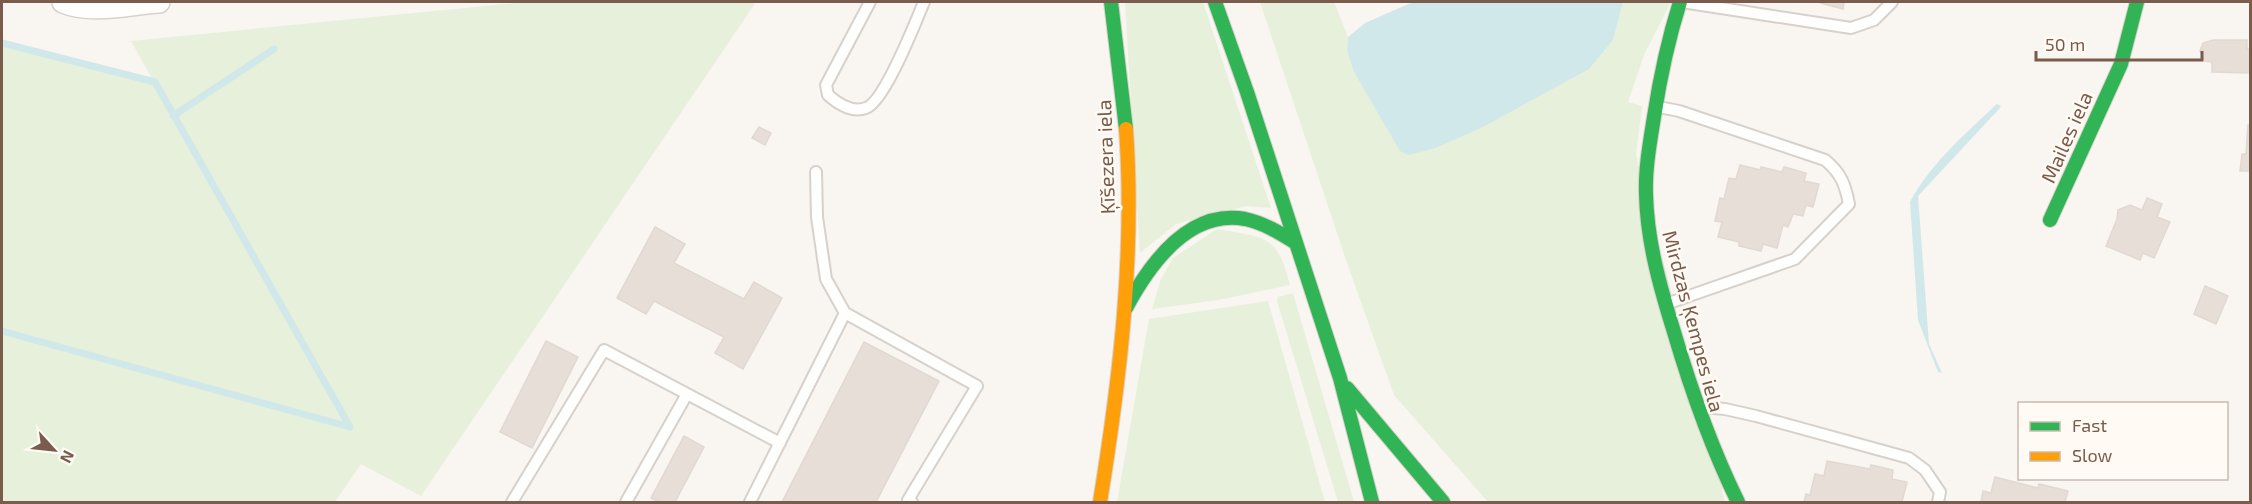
<svg xmlns="http://www.w3.org/2000/svg" width="2252" height="504" font-family="'Exo 2',sans-serif">
	<rect width="100%" height="100%" fill="#f9f5f0"/>
	<!-- green -->
	<path fill="#e7f0db" d="M526 2H756L421 496 361 464 335 502H2V43L154 82 131 41Z
		M1125 2H1203L1271 208 1246 206 1176 224 1140 253Z
		M1260 2H1334L1348 37 1347 50 1613 40 1623 2H1671L1644 55 1628 102 1642 106 1636 155 1725 502H1488L1394 395 1347 263Z
		M1217 229C1265 238 1277 233 1290 285L1218 300 1152 309 1161 279 1173 258Z
		M1293 293 1354 502H1338L1277 301 1278 297Z
		M1268 301 1325 502H1117L1149 319Z"/>
	<!-- water -->
	<path fill="#d0e8ea" d="M1413 2 1416 3 1422 2H1623L1613 40 1589 69 1481 128 1433 149 1408 155 1400 151 1354 72 1347 50 1348 37 1365 23Z
		M1997 104 2001 106 1999 109 1918 196 1929 344 1942 373 1938 372 1918 320 1910 202C1931 163 1965 134 1997 104Z"/>
	<g fill="none" stroke-linecap="round" stroke-linejoin="round">
		<!-- stream -->
		<path stroke="#d0e8ea" stroke-width="7" d="M2 43 155 82 350 427
			M173 116 274 49
			M2 331 350 427"/>
	</g>
	<!-- building -->
	<path fill="#e6ded7" stroke="#e2d8d2" stroke-width="1.5" d="M1820 2H1844L1843 9 1820 3Z
		M2213 40H2247V49H2250V73L2212 72V62L2205 61 2200 51 2203 43Z
		M2248 125H2250V171H2240L2242 154H2246Z
		M759 127 771 133 765 145 752 138Z
		M1740 165 1760 170 1761 167 1782 172 1784 167 1806 173 1804 181 1819 184 1813 207 1806 205 1803 216 1793 214 1788 227 1783 225 1777 248 1763 244 1761 251 1739 246V242L1718 237 1722 222 1715 221 1720 198 1724 199 1729 178 1736 179Z
		M2147 198 2162 204 2157 217 2170 222 2154 258 2143 253 2140 260 2106 246 2117 219 2118 210 2130 205 2142 210Z
		M655 227 685 244 674 263 744 299 754 282 782 298 743 369 715 353 724 337 654 301 646 314 617 298Z
		M2205 286 2228 296 2216 324 2194 314Z
		M546 341 578 357 532 448 500 432Z
		M864 342 939 381 876 502H782Z
		M684 436 704 447 675 502H659L651 498Z
		M1827 461 1870 469 1871 465 1893 470 1892 479 1907 482 1902 502H1804L1806 494 1810 495 1815 474 1824 476Z
		M1995 477 2038 488 2039 484 2068 491 2065 502H1981L1983 491 1991 493Z"/>
	<g fill="none" stroke-linecap="round" stroke-linejoin="round">
		<!-- lane casing -->
		<g stroke="#d7d1cb" stroke-width="14">
			<path id="lane" d="M870 2 826 85 828 95C837 103 852 113 866 108 885 101 915 23 924 2
				M1682 2 1851 28 1874 20 1892 2
				M1659 107 1679 111 1825 160C1841 173 1845 184 1849 204L1795 259 1669 303
				M816 172 817 217 826 279 845 313 977 386 908 500 912 502
				M1703 407 1725 409 1756 416 1909 458 1925 470 1940 492 1938 502
				M512 502 604 350 780 443
				M626 502 687 394
				M750 502 845 313"/>
		</g>
		<!-- street casing -->
		<g stroke="#d7d1cb" stroke-width="24">
			<path id="street" d="M63 2C91 14 129 4 159 2"/>
		</g>
		<!-- fast casing -->
		<g stroke="#d9d2cb" stroke-width="16">
			<path id="fast" d="M1111 2 1126 129
				M1215 2 1247 92 1340 378 1372 502
				M1680 2C1668 40 1660 78 1654 117 1650 142 1645 169 1646 194 1647 241 1660 287 1674 332 1691 390 1711 447 1738 502
				M2050 220 2121 64 2137 2
				M1126 308C1149 265 1188 209 1245 219 1264 223 1280 233 1296 243
				M1347 388 1443 502"/>
		</g>
		<!-- slow casing -->
		<g stroke="#d9d2cb" stroke-width="16">
			<path id="slow" d="M1100 502C1120 379 1135 253 1126 129"/>
		</g>
		<!-- lane -->
		<use href="#lane" stroke="#fefefd" stroke-width="10"/>
		<!-- street -->
		<use href="#street" stroke="#fefefd" stroke-width="21"/>
		<!-- fast -->
		<use href="#fast" stroke="#30b455" stroke-width="14"/>
		<!-- slow -->
		<use href="#slow" stroke="#ff9f0a" stroke-width="14"/>
	</g>
	<g text-anchor="middle" dominant-baseline="central" stroke-width="5" stroke-linejoin="round" paint-order="stroke">
		<!-- street labels -->
		<g font-size="20" fill="#7a5c4d" stroke="#fffaf3">
			<text transform="translate(2066 137) rotate(-66)">Mailes iela</text>
			<text transform="translate(1105 157) rotate(-92)">Ķīšezera iela</text>
			<text transform="translate(1694 321) rotate(75)">Mirdzas Ķempes iela</text>
		</g>
	</g>
	<!-- border -->
	<rect width="2252" height="504" fill="none" stroke="#7a5c4d" stroke-width="6"/>
	<!-- legend -->
	<rect x="2018" y="402" width="210" height="78" fill="#fffaf3" stroke="#cabbb1" stroke-width="1.5"/>
	<rect x="2030" y="422" width="30" height="9" fill="#30b455" stroke="#cabbb1" stroke-width="1.5"/>
	<text x="2072" y="432" font-size="18" fill="#7a5c4d">Fast</text>
	<rect x="2030" y="452" width="30" height="9" fill="#ff9f0a" stroke="#cabbb1" stroke-width="1.5"/>
	<text x="2072" y="462" font-size="18" fill="#7a5c4d">Slow</text>
	<!-- north arrow -->
	<g transform="translate(54 450) rotate(117)" stroke="#fffaf3" stroke-width="4.5" paint-order="stroke">
	<path d="M0-4.5L10 22L0 15L-10 22Z" fill="#7a5c4d"/>
	<text y="-9" font-size="16" font-weight="bold" text-anchor="middle" fill="#7a5c4d">N</text>
	</g>
	<!-- scale -->
	<path d="M2036 51v9h166v-9" fill="none" stroke="#7a5c4d" stroke-width="3"/>
	<text x="2045" y="51" font-size="18" fill="#7a5c4d" stroke="#fffaf3" stroke-width="4.5" paint-order="stroke">50 m</text>
</svg>
